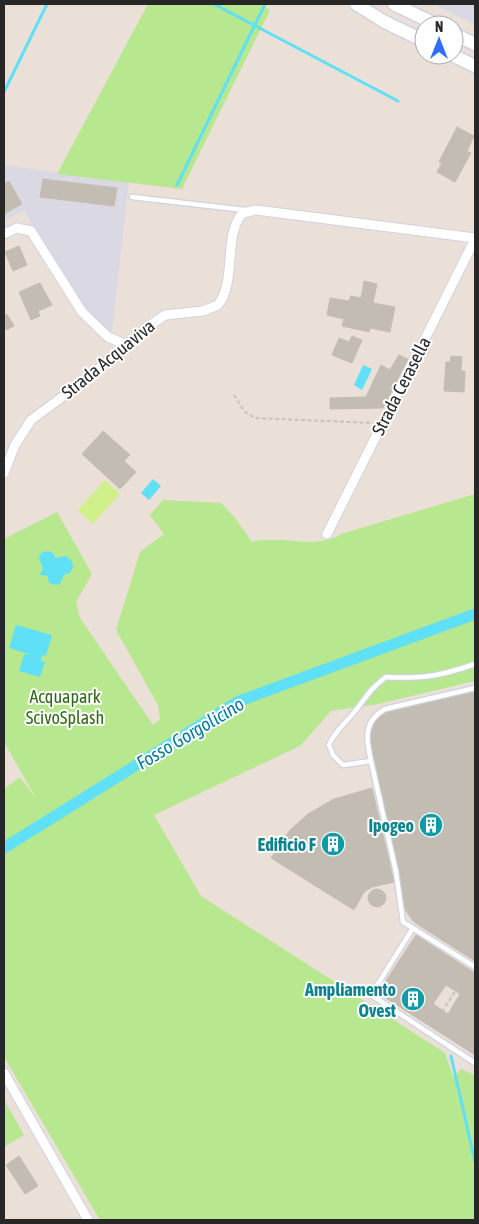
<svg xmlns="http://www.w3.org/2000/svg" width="479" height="1224" font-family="'Asap Condensed',sans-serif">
	<rect width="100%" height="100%" fill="#ebe0d7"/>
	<!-- industrial -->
	<path fill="#dad9e3" d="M433 4H475V25Z
		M4 165 129 182 112 332 94 322 24 211 4 221Z"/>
	<!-- green -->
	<path fill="#b7e78e" d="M148 4H260L270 10 182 189 57 174Z
		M475 494V681L378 704 331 711 300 746 154 815 201 896 445 1053 453 1077 461 1069 475 1075V1220H100L4 1057V789L20 777 37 800 4 742V539L57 512 92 574 76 602 80 618 153 725 160 720 158 705 116 630 140 552 164 534 150 515 163 500 221 503 236 519 252 542C282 534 315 551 341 534Z
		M4 1100 24 1135 4 1147Z"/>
	<!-- pitch -->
	<path fill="#d0f089" d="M105 480 120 494 93 524 78 510Z"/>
	<!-- water -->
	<path fill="#60e0f7" d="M363 365 372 369 362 390 354 385Z
		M153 479 161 486 149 500 141 493Z
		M47 551 53 553 56 558 66 556 72 561 73 567 70 573 64 575 59 585 51 584 48 581V576L40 575 43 568 39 558 41 553Z
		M16 625 52 635 46 656 42 655 41 661 45 662 40 677 19 671 24 655 28 654 9 648Z"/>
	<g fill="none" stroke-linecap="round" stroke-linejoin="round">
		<!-- stream -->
		<path stroke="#60e0f7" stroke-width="3" d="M214 4 398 101
			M4 92 47 4
			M177 185 265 4
			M451 1056 475 1162"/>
		<!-- canal -->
		<path stroke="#60e0f7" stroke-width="11" d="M4 848 237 702 475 614"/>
	</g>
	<!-- building -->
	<path fill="#c2bcb3" stroke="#c6bcb1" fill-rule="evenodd" d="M457 127 474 136 467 151 471 153 455 182 437 172 442 163 439 162Z
		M43 179 117 188 114 206 40 197Z
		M9 181 22 204 4 214V184Z
		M19 246 27 265 13 271 5 252Z
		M364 281 377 284 373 303 395 307 390 332 370 328 369 332 342 326 344 319 327 315 330 298 349 301 351 296 361 298Z
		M40 283 52 305 38 311 40 316 31 320 19 292Z
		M7 314 14 326 6 330 4 316Z
		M352 336 362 340 352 363 332 355 339 338 349 342Z
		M399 355 408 359 383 408 330 409V398L366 397 381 365 390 370Z
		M451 356 462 357 461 371H465L464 392 444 391 446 362H450Z
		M103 431 130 455 124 461 136 472 120 489 82 454Z
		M475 690V961L420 926 413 921 406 911 368 739 370 726 381 714Z
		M372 788 394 882 372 887 364 892 354 910 271 858 290 830 308 814 334 799Z
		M368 898a9 9 0 1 1 18 0a9 9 0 1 1-18 0Z
		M416 935 475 973V1055L378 993ZM446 985 460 994 448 1014 433 1004Z
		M19 1156 38 1186 25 1194 6 1165Z"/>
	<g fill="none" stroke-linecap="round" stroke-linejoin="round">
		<!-- lane casing -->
		<g stroke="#ccd3e2" stroke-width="7">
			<path id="lane" d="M132 197 245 210
				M475 664C440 676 424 679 386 677 370 689 368 695 356 710 347 722 335 730 329 745L333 755 343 765 371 761C366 740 363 721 385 709L475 688
				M371 761 396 872 403 922 475 967
				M413 928 371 995 475 1063"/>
		</g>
		<!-- street casing -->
		<g stroke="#ccd3e2" stroke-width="11">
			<path id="street" d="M4 234 17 228 31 231 82 312 108 337 127 345
				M4 473 15 445 31 420 88 378 149 326 165 315 203 311 218 305C237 281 223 233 243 213L256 210 475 238
				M327 534 475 239
				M4 1073 88 1220"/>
		</g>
		<!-- secondary casing -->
		<g stroke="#ccd3e2" stroke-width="15">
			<path id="secondary" d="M356 4 383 21 424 41
				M394 4 437 25
				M454 34 475 44
				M452 55 475 66"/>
		</g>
		<!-- path -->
		<path stroke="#c3c3c3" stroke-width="2" stroke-dasharray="4 2.5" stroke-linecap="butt" d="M234 395 244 411 255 418 373 423
			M442 1012 457 988"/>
		<!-- lane -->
		<use href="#lane" stroke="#fff" stroke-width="4.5"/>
		<!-- street -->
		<use href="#street" stroke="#fff" stroke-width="9"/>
		<!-- secondary -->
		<use href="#secondary" stroke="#fff" stroke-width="12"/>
	</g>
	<!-- icons -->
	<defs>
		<g id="building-disc" transform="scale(1.25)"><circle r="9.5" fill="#0f9aa8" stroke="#fff"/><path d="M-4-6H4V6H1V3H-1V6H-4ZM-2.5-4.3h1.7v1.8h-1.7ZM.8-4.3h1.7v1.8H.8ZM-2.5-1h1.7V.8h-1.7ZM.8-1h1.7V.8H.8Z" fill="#fff"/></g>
	</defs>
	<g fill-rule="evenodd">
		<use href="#building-disc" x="431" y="825"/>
		<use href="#building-disc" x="333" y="844"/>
		<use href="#building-disc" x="413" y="999"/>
	</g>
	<g text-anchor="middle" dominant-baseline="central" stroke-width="4" stroke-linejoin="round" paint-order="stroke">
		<!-- street labels -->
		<g font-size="18" fill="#272727" stroke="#fff">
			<text transform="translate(108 359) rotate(-39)">Strada Acquaviva</text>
			<text transform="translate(401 386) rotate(-63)">Strada Cerasella</text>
		</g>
		<!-- park labels -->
		<g font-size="18" fill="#2f6813" stroke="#fff">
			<text x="65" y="696">Acquapark<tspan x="65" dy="21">ScivoSplash</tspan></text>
		</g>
		<!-- culture labels -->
		<g font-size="18" font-weight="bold" fill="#0d838f" stroke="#fff" text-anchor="end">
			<text x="414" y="825">Ipogeo</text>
			<text x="316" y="844">Edificio F</text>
			<text x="396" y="989">Ampliamento<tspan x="396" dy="21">Ovest</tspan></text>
		</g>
		<!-- water labels -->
		<g font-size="19" font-style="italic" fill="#037b9f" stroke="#fff">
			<text transform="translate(190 733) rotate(-31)">Fosso Gorgolicino</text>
		</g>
	</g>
	<!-- border -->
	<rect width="479" height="1224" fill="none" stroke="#272727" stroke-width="10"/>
	<!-- north arrow -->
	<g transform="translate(439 40)"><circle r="24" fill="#ffffff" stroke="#a9a9a9"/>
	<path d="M0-4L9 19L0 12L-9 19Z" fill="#306eff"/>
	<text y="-8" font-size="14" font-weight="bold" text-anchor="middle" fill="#272727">N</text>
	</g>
</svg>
